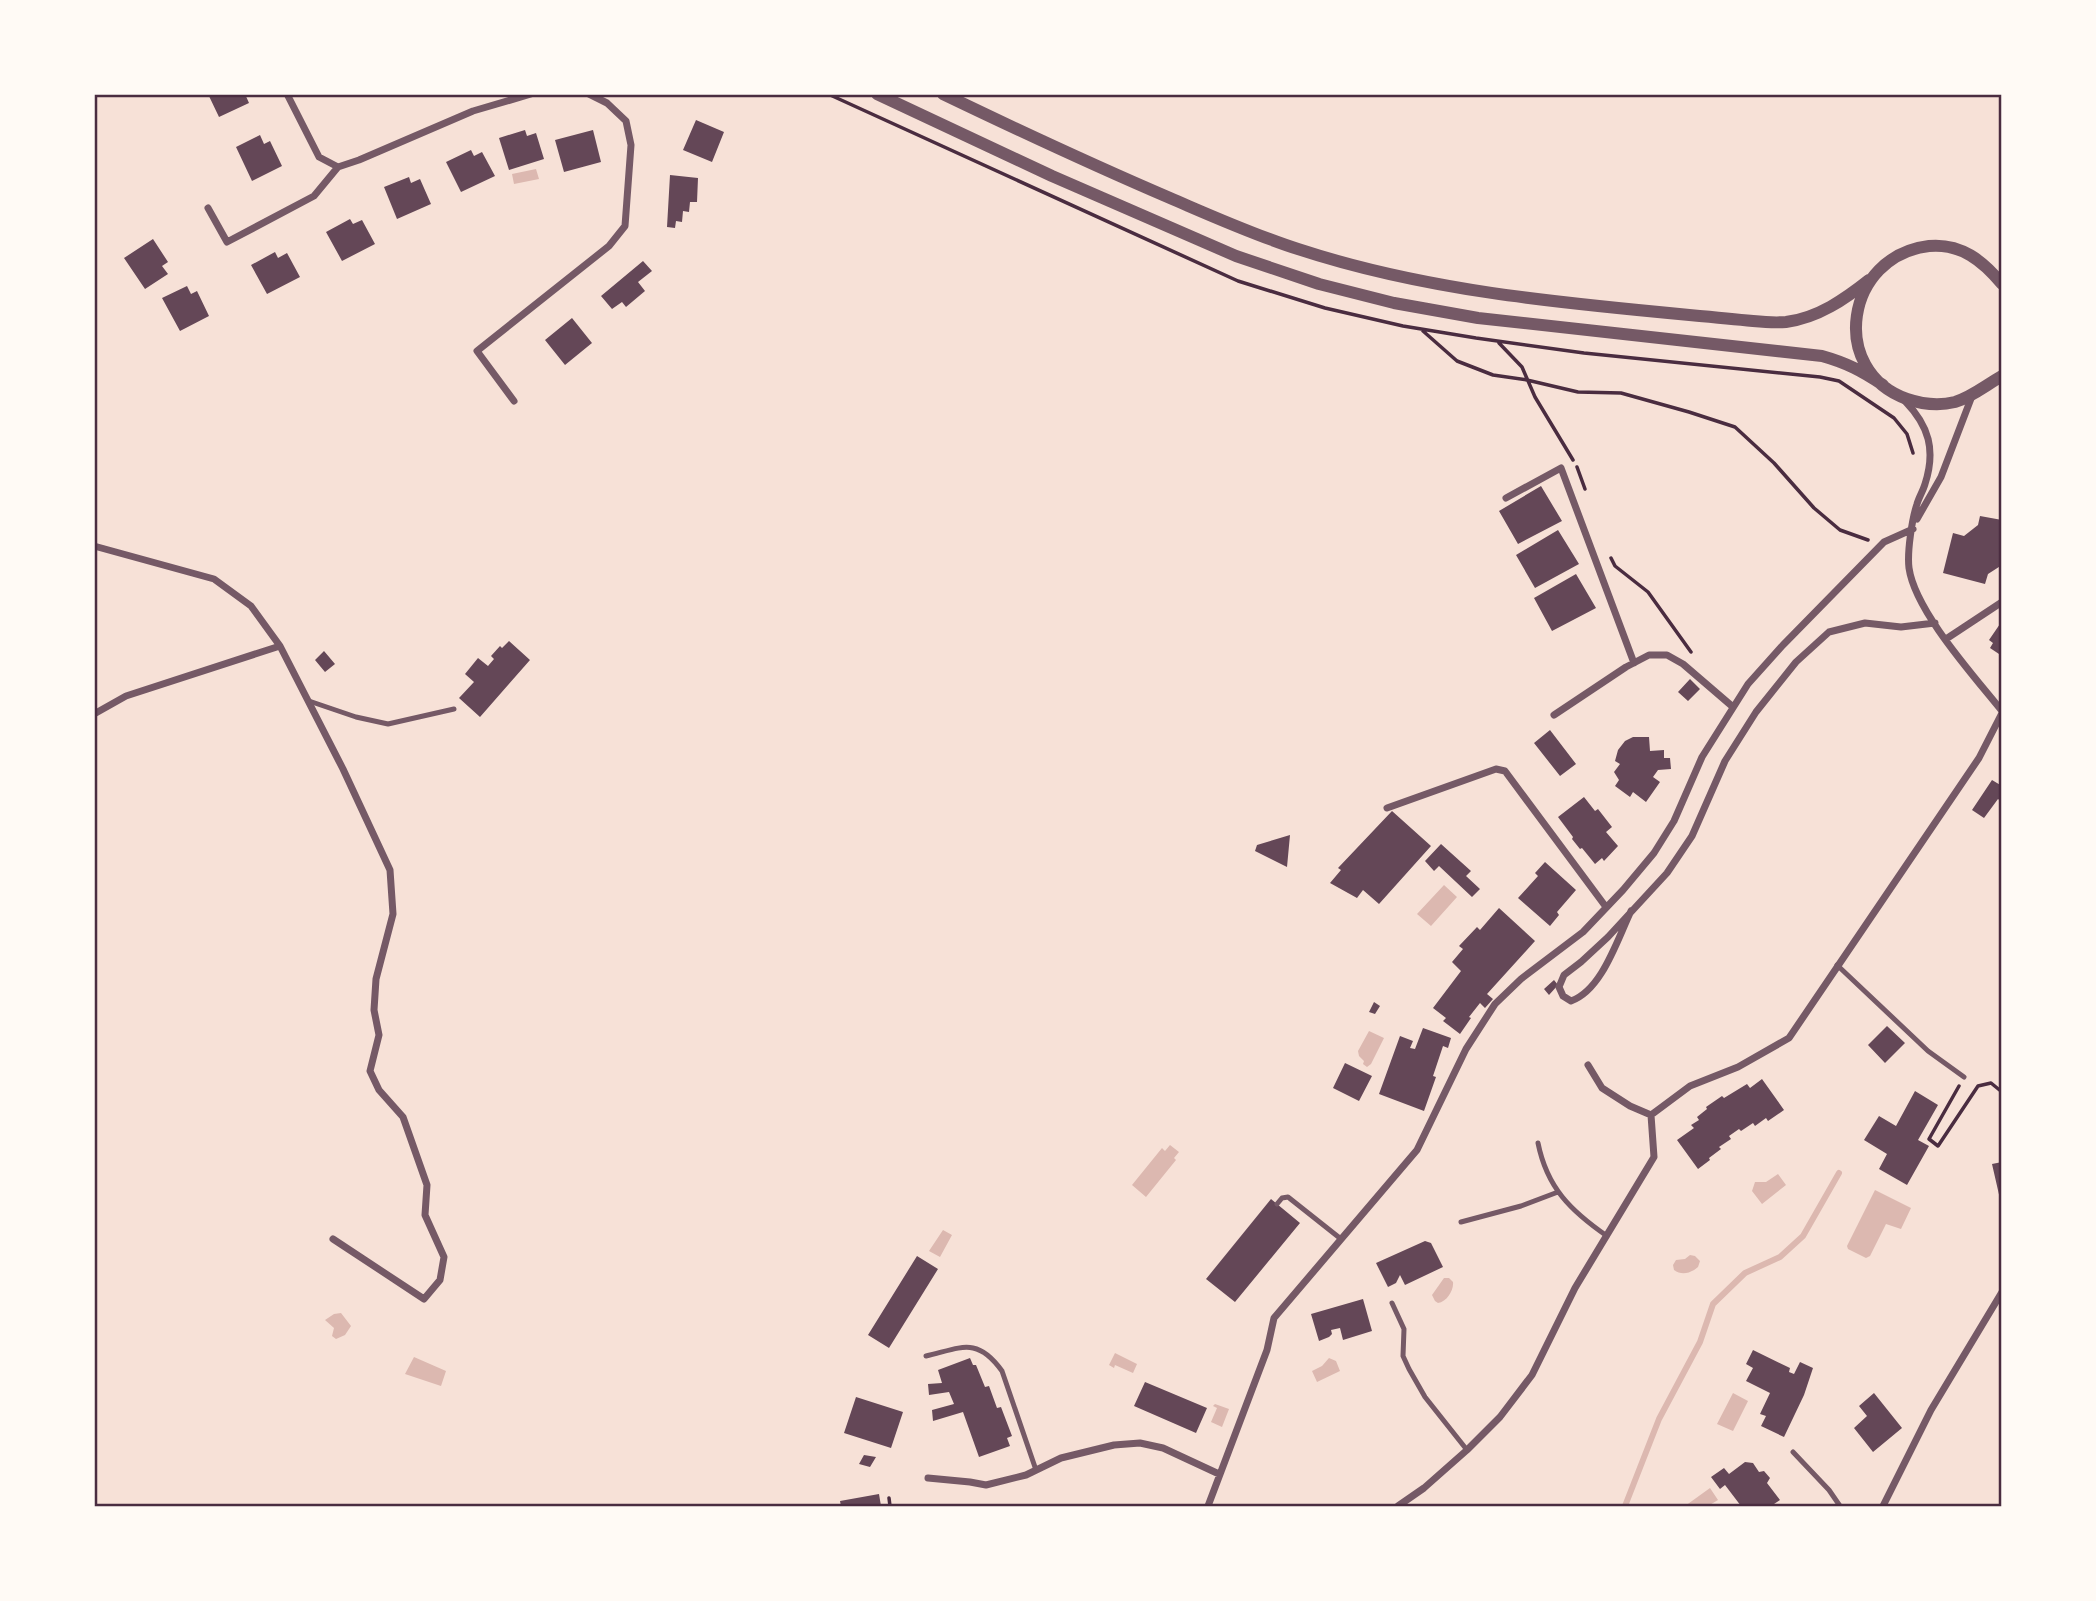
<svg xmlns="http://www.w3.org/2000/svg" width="2096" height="1601" font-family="'Alegreya Sans',sans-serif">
	<rect width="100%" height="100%" fill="#f7e1d7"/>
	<!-- water -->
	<path fill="#dcb8b0" d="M536 169 539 179 514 184 512 174Z
		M1444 885 1457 897 1431 926 1417 914Z
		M1369 1031 1384 1038 1371 1064 1367 1067 1363 1064 1364 1061 1359 1056 1358 1051Z
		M1170 1145 1179 1152 1174 1158 1176 1160 1146 1197 1132 1185 1162 1148 1165 1151Z
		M1778 1174 1786 1185 1762 1204 1752 1191 1755 1182H1766Z
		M1875 1190 1911 1208 1901 1229 1886 1224 1870 1256 1866 1258 1848 1249 1847 1246Z
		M943 1230 952 1235 940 1257 929 1251Z
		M1690 1255 1695 1256 1700 1261 1698 1267C1691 1273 1682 1276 1674 1270L1673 1265 1676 1260 1685 1259Z
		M1444 1278H1449L1453 1282C1454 1290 1447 1302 1438 1303L1435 1301 1432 1295Z
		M341 1313 351 1326 345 1335 336 1339 332 1336 334 1328 325 1320 334 1314Z
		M1115 1353 1137 1364 1133 1373 1115 1365 1114 1368 1109 1365Z
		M414 1357 446 1371 441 1386 405 1374Z
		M1329 1358 1336 1361 1340 1371 1317 1382 1312 1371 1322 1366Z
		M1733 1393 1748 1401 1733 1431 1717 1424Z
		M1215 1404 1229 1409 1222 1427 1211 1422 1217 1408 1213 1406Z
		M1710 1488 1718 1500 1708 1506H1685Z"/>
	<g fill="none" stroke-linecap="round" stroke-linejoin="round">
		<!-- stream -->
		<path stroke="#dcb8b0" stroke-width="6" d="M1625 1506 1659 1419 1700 1342 1713 1304 1745 1273 1780 1257 1803 1236 1839 1173"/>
	</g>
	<!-- building -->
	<path fill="#644757" d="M208 94H245L249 103 219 117Z
		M696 120 724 132 712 162 683 150Z
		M525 130 527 136 536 133 544 159 509 170 499 138Z
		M593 130 601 162 564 172 555 140Z
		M260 135 264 144 270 141 282 166 252 181 236 147Z
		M471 150 474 156 482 152 495 176 461 192 446 162Z
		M670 175 698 178 697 202H690L689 212 683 211 682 222 676 221 675 228 667 227Z
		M409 177 411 183 420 179 431 204 397 219 384 187Z
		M350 219 353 224 362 220 375 244 342 261 326 232Z
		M153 239 168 262 162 266 168 274 145 289 124 258Z
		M275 252 278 258 287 253 300 277 267 294 251 265Z
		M643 261 652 271 638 282 645 291 626 307 622 302 612 309 601 296Z
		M187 286 191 294 197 291 209 316 180 331 162 298Z
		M572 318 592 343 565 365 545 340Z
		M1541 486 1562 521 1518 544 1499 511Z
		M1980 516 2002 520V565L1988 574 1985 584 1943 573 1953 533 1964 536 1978 525Z
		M1558 530 1579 564 1535 588 1516 555Z
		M1576 574 1596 608 1552 631 1534 598Z
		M2002 621V656L1990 648 1993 643 1989 640Z
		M509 641 530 660 480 717 459 698 474 682 465 674 478 658 488 666 494 659 491 656 500 646 502 648Z
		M324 651 335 664 325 672 315 660Z
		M1690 679 1700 689 1688 701 1678 692Z
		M1550 730 1576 764 1560 776 1534 743Z
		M1633 737H1649L1650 751 1664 750V758H1670L1671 769 1658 770 1653 777 1660 782 1646 802 1633 792 1630 797 1615 786 1619 780 1614 772 1620 764 1615 761 1618 750 1625 741Z
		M1992 780 2002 786V802L1998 799 1984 818 1972 810Z
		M1584 797 1595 811 1598 809 1612 827 1606 832 1618 846 1604 861 1602 858 1595 864 1582 848 1580 849 1572 839 1573 837 1558 817Z
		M1392 811 1431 846 1379 904 1363 890 1357 898 1330 883 1341 870 1338 868Z
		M1290 835 1287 867 1255 851 1257 845Z
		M1441 844 1471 871 1466 876 1480 889 1472 897 1439 866 1434 871 1425 861Z
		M1545 862 1576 890 1557 912 1559 915 1550 926 1518 898 1538 876 1535 873Z
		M1499 908 1535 941 1487 994 1493 999 1485 1008 1480 1003 1469 1017 1471 1018 1460 1034 1443 1021 1446 1018 1433 1008 1461 971 1452 962 1463 949 1459 946 1477 927 1480 930Z
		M1554 980 1558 985 1549 995 1544 989Z
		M1374 1002 1380 1006 1375 1014 1369 1012Z
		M1887 1026 1905 1043 1885 1063 1868 1045Z
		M1423 1028 1451 1038 1448 1048 1443 1046 1433 1076 1436 1077 1424 1111 1379 1094 1400 1036 1413 1041 1410 1048 1415 1049Z
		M1345 1063 1372 1076 1359 1101 1333 1088Z
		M1762 1079 1784 1110 1768 1121 1766 1118 1755 1126 1753 1123 1741 1131 1739 1129 1729 1136 1731 1139 1719 1147 1721 1149 1709 1158 1710 1160 1698 1169 1677 1140 1694 1128 1691 1125 1699 1120 1697 1117 1707 1109 1706 1107 1722 1096 1724 1098 1747 1084 1750 1088Z
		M1915 1091 1938 1105 1918 1140 1929 1146 1907 1185 1879 1169 1887 1154 1864 1140 1879 1116 1896 1126Z
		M2002 1162V1199H2000L1992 1164Z
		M1271 1199 1300 1223 1235 1302 1206 1279Z
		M1425 1241 1431 1243 1443 1267 1405 1285 1400 1275 1396 1283 1388 1287 1376 1263Z
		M917 1256 938 1269 889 1348 868 1335Z
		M1363 1299 1372 1331 1343 1340 1340 1328 1331 1330 1332 1334 1329 1337 1319 1341 1311 1314Z
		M1753 1350 1790 1368 1789 1372 1794 1374 1800 1362 1813 1368 1804 1395 1784 1437 1761 1426 1766 1416 1760 1414 1770 1393 1746 1381 1753 1368 1746 1364Z
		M970 1358 973 1365H976L985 1387 989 1386 997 1408 1001 1407 1012 1436 1007 1438 1010 1446 979 1457 963 1412 933 1421 932 1410 954 1404 949 1392 929 1395 928 1384 942 1383 938 1370Z
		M1145 1382 1207 1408 1196 1433 1134 1406Z
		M1874 1393 1902 1428 1873 1452 1854 1428 1867 1416 1859 1406Z
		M856 1397 903 1412 891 1448 844 1433Z
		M864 1455 876 1457 870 1467 859 1464Z
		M1745 1462 1753 1463 1759 1472 1764 1471 1770 1478 1767 1483 1780 1500 1771 1506H1741L1725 1485 1720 1489 1711 1477 1724 1468 1729 1474Z
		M879 1494 881 1506H841L840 1501Z"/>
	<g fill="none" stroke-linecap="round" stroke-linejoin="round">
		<!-- path -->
		<path stroke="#4a2c40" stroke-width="3.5" d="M828 94 1238 281 1325 308 1403 326 1476 338 1584 353 1820 377 1839 381 1894 418 1907 434 1913 453
			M1423 331 1457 361 1493 375 1527 380 1578 392 1621 393 1689 412 1735 427 1774 463 1814 508 1840 530 1868 540
			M1499 343 1522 367 1535 397 1573 460
			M1577 467 1585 489
			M1611 558 1615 566 1648 592 1691 652
			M1959 1086 1929 1139 1938 1146 1978 1086 1991 1083 2002 1092
			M889 1498 890 1506"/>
		<!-- service -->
		<path stroke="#755966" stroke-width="5" d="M309 701 356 717 388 724 454 709
			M1837 965 1928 1051 1964 1077
			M1538 1143C1547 1188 1571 1211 1607 1236
			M1277 1204 1282 1198 1288 1197 1341 1239
			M1461 1222 1521 1206 1558 1192
			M1392 1303 1404 1329 1403 1356 1409 1369 1425 1397 1467 1450
			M926 1356C961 1348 977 1336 1002 1371L1036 1470
			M1793 1452 1829 1490 1840 1506"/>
		<!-- minor -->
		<path stroke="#755966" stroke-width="7" d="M287 94 319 157 338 167 359 160 473 111 531 94
			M208 208 227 242 314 196 338 167
			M514 401 477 351 609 246 625 226 631 145 626 121 607 103 589 94
			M1905 401C1929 426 1936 450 1925 484 1923 491 1919 497 1917 504 1912 519 1907 552 1909 568 1915 611 1974 676 2002 711
			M1506 498 1561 468 1634 663
			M1917 519 1941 477 1972 396
			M94 546 214 579 251 606 280 646 343 769 390 870 393 914 376 979 374 1010 379 1035 370 1071 379 1090 403 1117 427 1185 425 1215 444 1257 440 1280 424 1299 333 1239
			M1946 639 2002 602
			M94 714 126 696 280 646
			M1554 715 1626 667 1649 655H1667L1683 664 1733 707
			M1387 808 1496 769 1505 771 1606 907
			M1631 911C1617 940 1602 990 1571 1001L1563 996 1559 987 1564 975 1581 962 1608 937 1667 873 1692 836 1725 761 1756 712 1796 662 1829 632 1865 623 1901 627 1935 623
			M1588 1065 1602 1088 1630 1106 1651 1115
			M928 1478 970 1482 986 1485 1026 1475 1061 1458 1114 1445 1140 1443 1163 1448 1219 1474
			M1208 1506 1267 1350 1274 1318 1417 1150 1466 1049 1495 1004 1521 979 1583 932 1623 890 1654 853 1674 821 1702 757 1748 684 1783 645 1884 542 1913 529
			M1398 1506 1424 1488 1467 1450 1500 1417 1532 1375 1575 1288 1654 1157 1651 1115 1690 1086 1738 1067 1789 1038 1979 758 2002 713
			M1883 1506 1931 1410 2002 1292"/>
		<!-- tertiary -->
		<path stroke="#755966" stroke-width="12" d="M877 94 1052 176 1236 256 1319 284 1394 303 1478 318 1822 356C1847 363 1862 371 1883 385
			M943 94C1018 130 1093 165 1170 198 1212 216 1254 235 1298 249 1444 297 1601 306 1753 321 1763 322 1775 323 1786 322 1818 318 1845 299 1869 280
			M2002 284C1983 261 1961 243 1929 246 1845 256 1828 371 1907 399 1922 404 1939 406 1955 402 1972 397 1986 385 2002 376"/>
	</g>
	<!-- border -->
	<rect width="2096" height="1601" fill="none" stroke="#fffaf5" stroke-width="192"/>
	<rect x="96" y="96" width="1904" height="1409" fill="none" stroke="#4a2c40" stroke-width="2.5"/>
</svg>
